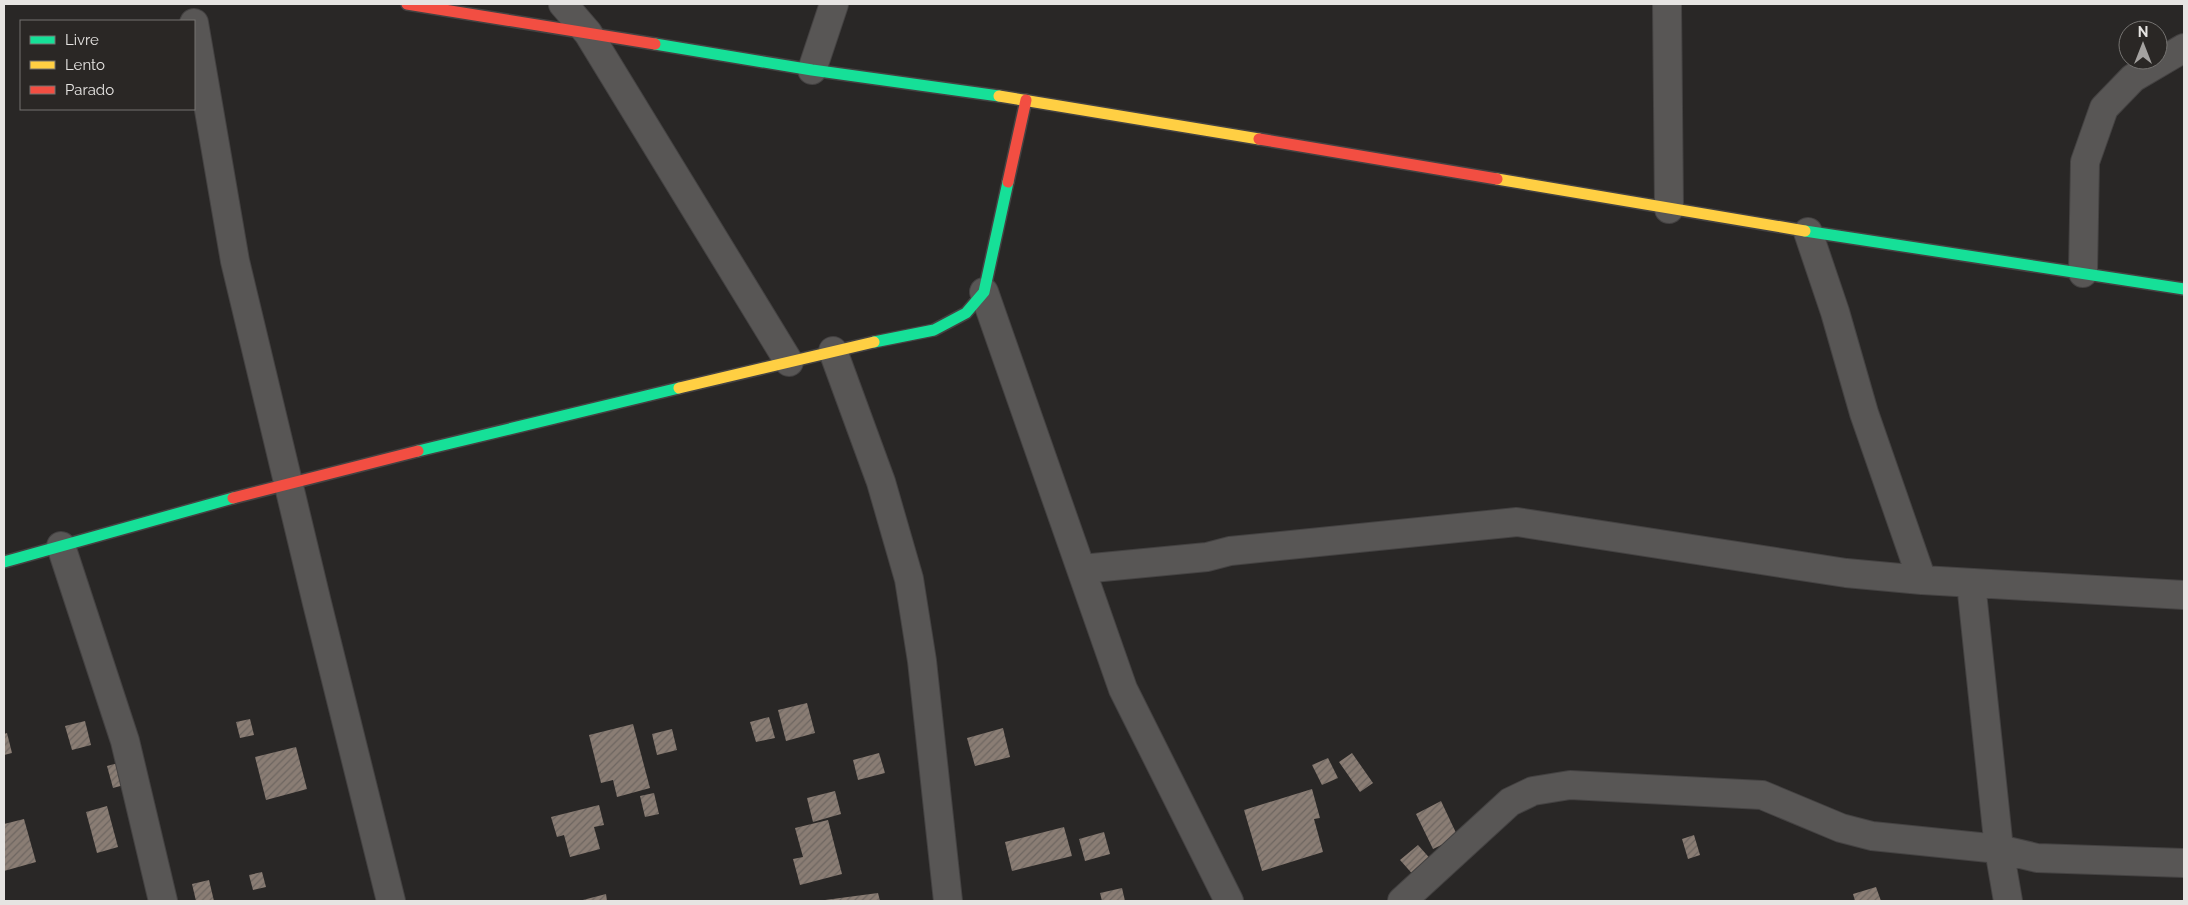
<svg xmlns="http://www.w3.org/2000/svg" width="2188" height="905" font-family="Raleway,sans-serif">
	<defs>
		<pattern id="building-hatch" width="6" height="6" patternUnits="userSpaceOnUse" patternTransform="scale(1.25)"><rect width="6" height="6" fill="#8a7d74"/><path d="M-1 1l2-2M0 6l6-6M5 7l2-2" fill="none" stroke="#6e6661"/></pattern>
	</defs>
	<rect width="100%" height="100%" fill="#292726"/>
	<!-- building -->
	<path fill="url(#building-hatch)" d="M807 703 815 733 786 741 778 710Z
		M769 717 775 738 756 742 750 722Z
		M250 719 254 735 240 738 236 722Z
		M85 721 91 745 72 750 65 726Z
		M633 724 650 788 617 797 613 780 601 783 589 735Z
		M1003 728 1010 757 975 766 967 738Z
		M672 729 677 750 657 755 652 734Z
		M7 733 12 753 4 755V734Z
		M296 747 307 789 266 800 255 757Z
		M879 753 885 773 858 780 853 760Z
		M1352 753 1373 783 1360 792 1339 762Z
		M1328 758 1338 778 1322 785 1312 765Z
		M118 763 124 785 113 788 107 766Z
		M1312 789 1320 818 1314 819 1323 852 1262 871 1244 810Z
		M835 791 841 814 813 822 807 798Z
		M654 793 659 814 645 817 640 796Z
		M1441 801 1458 837 1433 849 1416 814Z
		M599 805 604 825 594 827 600 849 570 857 564 835 557 837 551 817Z
		M107 806 118 847 97 853 86 812Z
		M24 819 36 862 4 871V824Z
		M828 820 842 874 800 885 793 859 803 857 795 828Z
		M1064 827 1072 856 1012 871 1005 842Z
		M1104 832 1110 854 1085 861 1079 839Z
		M1694 835 1700 855 1688 859 1682 839Z
		M1418 845 1434 863 1416 878 1400 860Z
		M262 872 266 887 253 890 249 875Z
		M209 880 214 901H196L192 884Z
		M1876 887 1881 901H1855L1853 894Z
		M1122 888 1125 901H1102L1100 893Z
		M878 893 880 901H825V900Z
		M606 894 607 901H579Z"/>
	<g fill="none" stroke-linecap="round" stroke-linejoin="round">
		<!-- street casing -->
		<g stroke="#444242" stroke-width="30">
			<path id="street" d="M563 4 588 33 789 362
				M1667 4 1669 209
				M194 23 235 261 317 603 391 901
				M812 70 834 4
				M1808 232 1835 312 1864 413 1922 580
				M2083 273 2085 162 2104 108 2133 78 2184 48
				M984 292 1123 689 1229 901
				M833 351 881 482 909 579 922 661 948 901
				M61 546 125 741 163 901
				M1082 569 1207 557 1230 551 1517 522 1846 573 1922 580 2184 595
				M1971 583 1999 849 2008 901
				M1402 901 1510 802 1533 791 1570 785 1762 795 1841 828 1872 836 1999 849 2037 858 2184 863"/>
		</g>
		<!-- fast casing -->
		<g stroke="#444242" stroke-width="14">
			<path id="fast" d="M655 44 812 70 999 96
				M1805 231 2184 289
				M874 342 934 330 966 313 984 292 1008 182
				M418 451 679 388
				M4 562 233 498"/>
		</g>
		<!-- slow casing -->
		<g stroke="#444242" stroke-width="14">
			<path id="slow" d="M999 96 1259 139
				M1497 179 1805 231
				M679 388 874 342"/>
		</g>
		<!-- jam casing -->
		<g stroke="#444242" stroke-width="14">
			<path id="jam" d="M407 4 655 44
				M1259 139 1497 179
				M1008 182 1026 100
				M233 498 418 451"/>
		</g>
		<!-- street -->
		<use href="#street" stroke="#585655" stroke-width="28"/>
		<!-- fast -->
		<use href="#fast" stroke="#16e098" stroke-width="11"/>
		<!-- slow -->
		<use href="#slow" stroke="#ffcf43" stroke-width="11"/>
		<!-- jam -->
		<use href="#jam" stroke="#f24e42" stroke-width="11"/>
	</g>
	<!-- border -->
	<rect width="2188" height="905" fill="none" stroke="#e6e4e2" stroke-width="10"/>
	<!-- legend -->
	<rect x="20" y="20" width="175" height="90" fill="#2a2725" stroke="#757371"/>
	<rect x="30" y="36" width="25" height="8" fill="#16e098" stroke="#757371"/>
	<text x="65" y="45" font-size="15" fill="#e6e4e2">Livre</text>
	<rect x="30" y="61" width="25" height="8" fill="#ffcf43" stroke="#757371"/>
	<text x="65" y="70" font-size="15" fill="#e6e4e2">Lento</text>
	<rect x="30" y="86" width="25" height="8" fill="#f24e42" stroke="#757371"/>
	<text x="65" y="95" font-size="15" fill="#e6e4e2">Parado</text>
	<!-- north arrow -->
	<g transform="translate(2143 45)"><circle r="24" fill="#2a2725" stroke="#757371"/>
	<path d="M0-4L9 19L0 12L-9 19Z" fill="#a4a2a0"/>
	<text y="-8" font-size="14" font-weight="bold" text-anchor="middle" fill="#e6e4e2">N</text>
	</g>
</svg>
